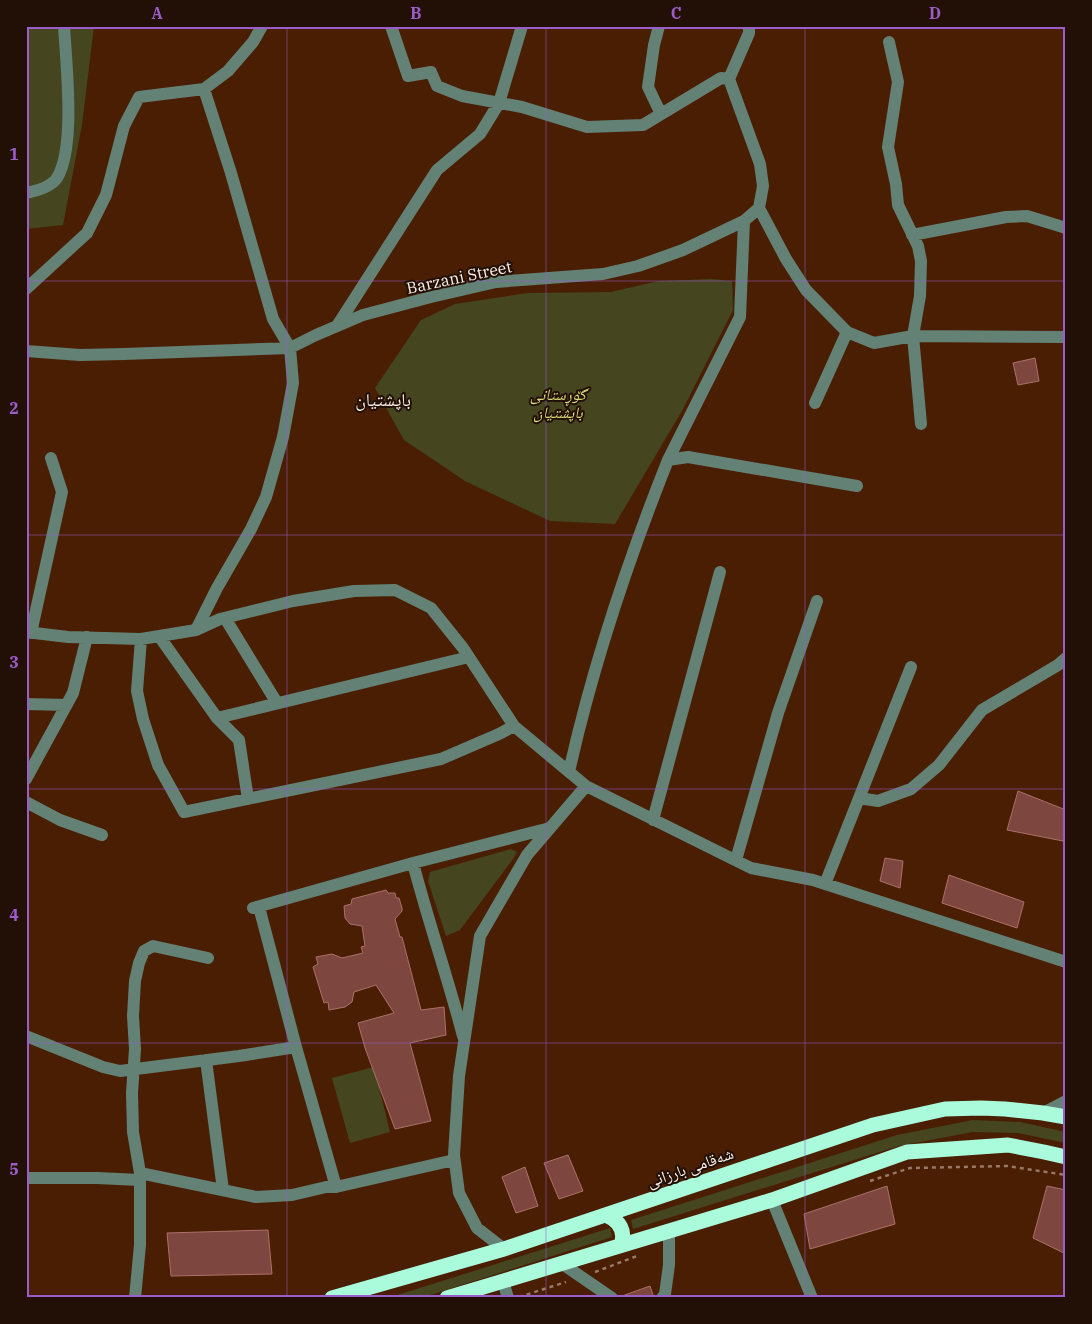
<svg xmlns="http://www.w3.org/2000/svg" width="1092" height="1324" font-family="'IBM Plex Serif','Noto Naskh Arabic',serif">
	<rect width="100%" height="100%" fill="#4a1e03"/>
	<!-- green -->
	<path fill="#454520" d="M26 26H94L82 125 63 225 26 229Z
		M712 279 732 281 733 310 682 411 615 524 550 521 465 481 404 440 375 388 421 320 455 304 528 293 611 292 658 281Z
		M511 849 517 852 513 859 460 930 446 936 428 881 430 872Z
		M374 1067 390 1132 350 1143 332 1078Z
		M973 1120 1020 1122 1066 1132V1143L1018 1133 973 1132 899 1146 633 1229 631 1220 897 1135Z
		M610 1228 612 1237 421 1298H388Z"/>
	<!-- building -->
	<path fill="#7d463f" stroke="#ac7169" d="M1035 358 1039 381 1018 385 1013 363Z
		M1018 791 1066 810V833L1063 841 1007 830Z
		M885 858 903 861 900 888 880 881Z
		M949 875 1024 902 1017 928 942 903Z
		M386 890 388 893H395L396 898H399L402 908V911L395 919 400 937H402L421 1010 444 1007 446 1035 410 1043 431 1121 395 1129 365 1048 358 1023 394 1013 376 985 354 992 352 1002 345 1007 329 1010 328 1002 324 1003 313 967 318 964 316 957 332 954 342 958 363 953 361 947 365 946 362 926 350 924 345 918 344 906 351 904 352 899Z
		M568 1155 583 1191 559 1199 544 1163Z
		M525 1167 538 1206 516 1213 502 1177Z
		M887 1186 895 1224 810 1249 804 1214Z
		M1047 1186 1066 1190V1254L1033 1238Z
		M268 1230 272 1274 171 1276 167 1233Z
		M650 1286 654 1298H622V1296Z"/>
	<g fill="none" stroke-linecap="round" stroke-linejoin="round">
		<!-- path -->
		<path stroke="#977967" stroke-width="2.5" stroke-dasharray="4 4" stroke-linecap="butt" d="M870 1181 910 1168 1007 1166 1066 1175
			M595 1272 637 1256
			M519 1297 566 1282"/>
		<!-- minor -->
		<path stroke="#638275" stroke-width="12" d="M391 26 408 76 431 72 437 86 462 96 522 107 587 127 643 125 721 78 729 79
			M659 26 654 45 648 87 661 114
			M889 42 898 82 888 147 896 184 898 205 918 246 921 261 920 296 913 336 921 424
			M26 193C36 191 51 187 57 178 76 147 66 63 64 26
			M759 208 786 259 806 290 847 332 874 343 913 336 1066 337
			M912 235 1006 217 1027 216 1066 228
			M26 289 87 233 106 195 124 126 139 97 204 89 228 71 253 42 262 26
			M337 326 437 170 480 134 499 103 522 26
			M26 351 80 355 124 354 290 348 316 335 363 315 431 297 496 282 603 274 638 266 683 250 744 221 759 208 763 186 760 164 729 79 749 33V26
			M815 403 847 332
			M668 460 740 317 744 221
			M225 618 277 703
			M196 630 217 588 251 529 266 497 283 437 293 383 290 348 273 319 231 173 204 89
			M26 632 68 637 141 639 196 630 220 619 293 601 354 591 395 590 431 608 463 648 514 726 586 786 751 868 813 880 1066 962
			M31 633 62 492 51 458
			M159 636 217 718 239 740 248 799
			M141 639 137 691 143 719 158 765 184 812 441 759 499 734 514 726
			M26 704 66 705
			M217 718 469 657
			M569 772C593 664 627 563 668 460L688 457 857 486
			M26 779 73 693 87 637
			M859 798 878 801 911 789 939 765 982 710 1058 665 1066 658
			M26 802 60 820 102 835
			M653 820 720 572
			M736 860 778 713 817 601
			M413 863C428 921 448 978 463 1036
			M825 884 911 667
			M259 907 296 1047 336 1187
			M253 908 413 863 550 828
			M26 1036 103 1067 120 1071 239 1056 296 1047
			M206 1060 223 1190
			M1043 1113 1066 1101
			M140 1173 256 1197 292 1195 326 1187H336L454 1160
			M26 1178H97L140 1180
			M772 1200 812 1298
			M504 1249 477 1228 459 1193 454 1155 459 1076 480 936 527 855 586 786
			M561 1263 612 1298
			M503 1281 508 1298
			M135 1298 140 1245V1173L133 1132 132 1093 135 1049 133 1016 135 981 139 963 144 951 153 946 208 958
			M662 1298 665 1294 669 1265V1231"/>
		<!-- highway -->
		<path stroke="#aafbdc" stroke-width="15" d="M606 1215C620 1221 626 1231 621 1245
			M332 1298 504 1249 873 1125 945 1109 981 1108 1005 1109 1043 1113 1066 1117
			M447 1298 772 1200 907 1152 1008 1145 1044 1152 1066 1157"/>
	</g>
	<!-- grid -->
	<path fill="none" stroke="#9b5dca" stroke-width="1" stroke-opacity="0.55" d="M287 26V1298M546 26V1298M805 26V1298M26 281H1066M26 535H1066M26 789H1066M26 1043H1066"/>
	<g text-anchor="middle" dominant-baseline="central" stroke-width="4" stroke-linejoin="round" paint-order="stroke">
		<!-- street labels -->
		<g font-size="16" fill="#fcf0ea" stroke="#220f05">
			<text transform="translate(459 277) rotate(-12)">Barzani Street</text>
			<text transform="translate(690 1167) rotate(-19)">شەقامی بارزانی</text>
		</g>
		<!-- park labels -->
		<g font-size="16" font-style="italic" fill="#dcdb79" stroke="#220f05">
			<text x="558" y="394">گۆڕستانی<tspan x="558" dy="18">باپشتیان</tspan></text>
		</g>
		<!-- neighbourhood labels -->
		<g font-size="18" fill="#fcf0ea" stroke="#220f05">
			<text x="383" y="399">باپشتیان</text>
		</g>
	</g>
	<!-- border -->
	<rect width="1092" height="1324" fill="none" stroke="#220f05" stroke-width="55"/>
	<rect x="28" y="28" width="1036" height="1268" fill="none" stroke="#9b5dca" stroke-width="2"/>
	<g font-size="16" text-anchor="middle" font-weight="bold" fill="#9b5dca">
		<text x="157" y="19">A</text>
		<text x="416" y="19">B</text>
		<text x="676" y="19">C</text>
		<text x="935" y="19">D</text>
		<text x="14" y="160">1</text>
		<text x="14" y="414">2</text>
		<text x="14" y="668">3</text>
		<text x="14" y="921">4</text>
		<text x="14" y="1175">5</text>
	</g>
</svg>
